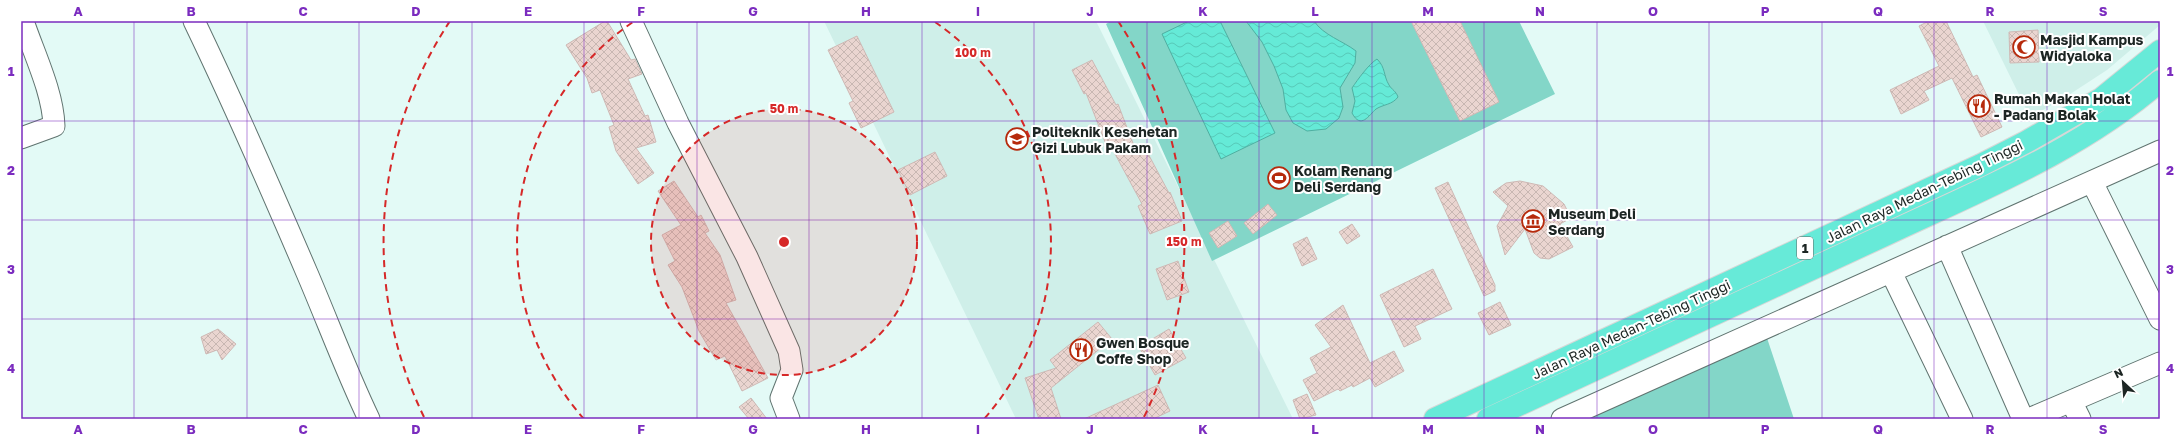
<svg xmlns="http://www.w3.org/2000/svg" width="2181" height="440" font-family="'Golos Text',sans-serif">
	<defs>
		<pattern id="water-waves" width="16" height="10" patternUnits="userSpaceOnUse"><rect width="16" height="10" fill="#65ead7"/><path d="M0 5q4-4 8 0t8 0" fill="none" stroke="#57c9b8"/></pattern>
		<pattern id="building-cross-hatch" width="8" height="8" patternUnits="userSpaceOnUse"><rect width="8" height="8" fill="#ead5d0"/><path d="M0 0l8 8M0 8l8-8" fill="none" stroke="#c8b7b2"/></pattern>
	</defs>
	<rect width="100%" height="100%" fill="#e3faf6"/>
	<!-- built -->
	<path fill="#cfefe9" d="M824 21H1096L1293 419H1016Z
		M1983 21H2160V25L2107 70 2061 100 2030 117Z"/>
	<!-- park -->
	<path fill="#83d6c8" d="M1111 21H1519L1555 94 1212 261 1106 24Z
		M1767 338 1794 419H1583Z"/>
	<!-- water -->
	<path fill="url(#water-waves)" stroke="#4fafa1" d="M1189 21H1220L1275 133 1221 159 1162 34Z
		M1246 21H1314C1323 35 1343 41 1356 51L1355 63 1340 88 1343 107 1339 118 1326 129 1307 131 1293 123 1286 110 1283 89 1274 66 1262 42Z
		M1377 59C1386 68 1383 75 1389 85 1392 90 1396 91 1398 97 1392 105 1384 104 1376 109 1369 115 1361 130 1352 113L1355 101 1352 88C1358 79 1369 64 1377 59Z"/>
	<!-- building -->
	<path fill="url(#building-cross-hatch)" stroke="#ceb9b5" d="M605 21H607L631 60 635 59 642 74 628 79 645 116 648 115 656 142 636 148 654 173 638 184 616 151 609 127 614 125 600 90 592 93 587 78 566 45Z
		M1411 21H1460L1499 102 1460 121Z
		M1929 21H1946L1973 77 1977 75 2002 127 1981 137 1952 78 1924 91 1929 100 1901 114 1890 90 1939 66 1919 26Z
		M2038 30 2039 62 2010 63 2009 32Z
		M857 36 894 112 861 128 849 103 853 101 828 50Z
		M1092 60 1116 105 1118 104 1136 151 1144 146 1169 193 1170 192 1182 221 1150 234 1138 206 1142 204 1108 141 1105 142 1086 93 1084 94 1072 70Z
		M935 152 947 176 910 195 898 170Z
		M674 181 698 217 701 215 709 231 705 233 720 255 736 300 726 303 768 378 742 391 725 356 716 360 699 331 682 287 668 265 675 261 662 235 681 225 658 191Z
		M1520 181 1543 186 1564 204 1571 218 1560 224 1573 247 1549 259 1540 258 1534 253 1525 229 1505 255 1497 226 1508 206 1493 192 1506 183Z
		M1448 182 1495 285V291L1484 296 1435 188Z
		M1268 204 1277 215 1253 234 1244 223Z
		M1228 221 1237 236 1218 248 1209 233Z
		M1352 224 1360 236 1347 244 1339 232Z
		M1307 237 1317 259 1302 266 1293 244Z
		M1178 261 1189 292 1167 300 1156 269Z
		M1433 269 1452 309 1415 326 1421 339 1404 347 1380 295Z
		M1500 302 1511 325 1489 335 1478 313Z
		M1343 305 1370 363 1394 351 1404 371 1375 387 1370 378 1353 387 1352 385 1340 391 1338 389 1314 401 1303 380 1317 373 1310 358 1331 347 1315 325Z
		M1098 322 1112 339 1051 388 1061 419H1039L1025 378 1056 368 1050 360Z
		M218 329 236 344 222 360 217 350 206 354 201 337Z
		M1169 329 1186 358 1155 375 1139 347Z
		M1158 385 1170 411 1153 419H1084Z
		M1307 394 1316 415 1300 419 1293 400Z
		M751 398 767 419H749L739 407Z"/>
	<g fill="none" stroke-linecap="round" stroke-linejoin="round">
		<!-- street casing -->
		<g stroke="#607470" stroke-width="23">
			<path id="street" d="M194 21C234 104 271 189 307 273 328 322 346 371 369 419
				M631 21 678 123 747 257 789 351 792 370 781 398 789 419
				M21 138 54 126C53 92 34 54 23 21
				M2092 182 2160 319
				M1947 246 2023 419
				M1891 272 1962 419
				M2071 401 2080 419
				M1562 419 2160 151
				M2029 419 2160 363"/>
		</g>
		<!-- highway casing -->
		<g stroke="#d6d8d7" stroke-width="24">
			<path id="highway" d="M1435 419 1981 165 2026 142 2101 99 2160 51
				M1488 419C1621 358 1754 297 1887 234 1981 190 2081 150 2160 81"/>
		</g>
		<!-- street -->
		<use href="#street" stroke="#fff" stroke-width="21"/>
		<!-- highway -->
		<use href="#highway" stroke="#67ead8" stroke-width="22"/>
	</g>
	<!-- grid -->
	<path fill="none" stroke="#7b2cbf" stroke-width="1" stroke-opacity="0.55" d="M134 21V419M247 21V419M359 21V419M472 21V419M584 21V419M697 21V419M809 21V419M922 21V419M1034 21V419M1147 21V419M1259 21V419M1372 21V419M1484 21V419M1597 21V419M1709 21V419M1822 21V419M1934 21V419M2047 21V419M21 121H2160M21 220H2160M21 319H2160"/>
	<!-- distance rings -->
	<circle cx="784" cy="242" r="133" fill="#d62828" fill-opacity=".12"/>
	<g fill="none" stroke="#d62828" stroke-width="2" stroke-dasharray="7 5">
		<circle cx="784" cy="242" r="133"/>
		<path d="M584 419A267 267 0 0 1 633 22M935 22A267 267 0 0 1 984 419"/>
		<path d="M424 417A400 400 0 0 1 450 21M1118 21A400 400 0 0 1 1144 417"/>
	</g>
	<!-- icons -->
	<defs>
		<g id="mosque-ring" transform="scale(1.15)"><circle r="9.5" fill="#fff" stroke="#b62a0c" stroke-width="1.5"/><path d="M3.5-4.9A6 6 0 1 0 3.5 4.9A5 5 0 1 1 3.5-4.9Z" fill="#b62a0c"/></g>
		<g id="restaurant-ring" transform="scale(1.15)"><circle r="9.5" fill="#fff" stroke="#b62a0c" stroke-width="1.5"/><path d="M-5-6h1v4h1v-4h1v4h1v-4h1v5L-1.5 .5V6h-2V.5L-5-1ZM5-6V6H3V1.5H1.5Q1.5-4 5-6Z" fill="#b62a0c"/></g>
		<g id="university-ring" transform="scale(1.15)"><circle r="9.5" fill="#fff" stroke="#b62a0c" stroke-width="1.5"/><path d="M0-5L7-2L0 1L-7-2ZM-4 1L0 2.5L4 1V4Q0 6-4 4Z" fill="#b62a0c"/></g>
		<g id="stadium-ring" transform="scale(1.15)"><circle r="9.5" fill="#fff" stroke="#b62a0c" stroke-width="1.5"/><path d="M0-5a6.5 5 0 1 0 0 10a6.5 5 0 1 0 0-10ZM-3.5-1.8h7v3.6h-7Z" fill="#b62a0c"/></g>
		<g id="museum-ring" transform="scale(1.15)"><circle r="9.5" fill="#fff" stroke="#b62a0c" stroke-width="1.5"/><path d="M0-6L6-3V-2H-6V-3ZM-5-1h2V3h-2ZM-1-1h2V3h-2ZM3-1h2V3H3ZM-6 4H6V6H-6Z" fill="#b62a0c"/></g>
	</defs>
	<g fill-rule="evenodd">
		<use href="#mosque-ring" x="2024" y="47"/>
		<use href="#restaurant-ring" x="1979" y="106"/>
		<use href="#university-ring" x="1017" y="139"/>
		<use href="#stadium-ring" x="1279" y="178"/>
		<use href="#museum-ring" x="1533" y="221"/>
		<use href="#restaurant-ring" x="1081" y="350"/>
	</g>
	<g text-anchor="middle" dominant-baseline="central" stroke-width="4" stroke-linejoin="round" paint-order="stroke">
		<!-- shield labels -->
		<rect fill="#fff" stroke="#606665" stroke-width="1" x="1797" y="237" width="16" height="22" rx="3"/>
		<g font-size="13" font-weight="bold" fill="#1c2523">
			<text x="1805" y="248">1</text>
		</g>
		<!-- poi labels -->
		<g font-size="14" font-weight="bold" fill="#1c2523" stroke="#fff" text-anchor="start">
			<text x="2040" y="39">Masjid Kampus<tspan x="2040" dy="16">Widyaloka</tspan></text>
			<text x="1994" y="98">Rumah Makan Holat<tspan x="1994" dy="16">- Padang Bolak</tspan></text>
			<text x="1032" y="131">Politeknik Kesehetan<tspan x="1032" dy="16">Gizi Lubuk Pakam</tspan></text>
			<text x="1294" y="170">Kolam Renang<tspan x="1294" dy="16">Deli Serdang</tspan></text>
			<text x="1548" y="213">Museum Deli<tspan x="1548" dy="16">Serdang</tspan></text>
			<text x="1096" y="342">Gwen Bosque<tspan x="1096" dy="16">Coffe Shop</tspan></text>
		</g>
		<!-- street labels -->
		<g font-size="14" fill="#1c2523" stroke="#fff">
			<text transform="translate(1924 191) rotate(-26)">Jalan Raya Medan-Tebing Tinggi</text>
			<text transform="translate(1631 329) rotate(-25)">Jalan Raya Medan-Tebing Tinggi</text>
		</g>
	</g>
	<circle cx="784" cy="242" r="6" fill="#d62828" stroke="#fff" stroke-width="2"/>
	<g font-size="12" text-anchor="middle" font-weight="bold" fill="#d62828" stroke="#fff" stroke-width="4" stroke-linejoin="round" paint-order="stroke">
		<text x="973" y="57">100 m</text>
		<text x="784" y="113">50 m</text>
		<text x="1184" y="246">150 m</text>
	</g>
	<!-- border -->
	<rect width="2181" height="440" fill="none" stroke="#ffffff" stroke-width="44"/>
	<!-- north arrow -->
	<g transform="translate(2123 382) rotate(334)" stroke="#ffffff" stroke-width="3" paint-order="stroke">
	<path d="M0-3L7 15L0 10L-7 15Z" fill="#1c2523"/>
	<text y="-6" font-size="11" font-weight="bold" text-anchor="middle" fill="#1c2523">N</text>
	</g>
	<rect x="22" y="22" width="2137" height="396" fill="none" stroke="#7b2cbf" stroke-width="1.5"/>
	<g font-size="13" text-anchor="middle" font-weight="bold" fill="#7b2cbf">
		<text x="78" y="16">A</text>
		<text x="191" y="16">B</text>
		<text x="303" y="16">C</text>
		<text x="416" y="16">D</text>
		<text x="528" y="16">E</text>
		<text x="641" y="16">F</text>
		<text x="753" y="16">G</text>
		<text x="866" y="16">H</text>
		<text x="978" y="16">I</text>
		<text x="1090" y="16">J</text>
		<text x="1203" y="16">K</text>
		<text x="1315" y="16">L</text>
		<text x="1428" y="16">M</text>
		<text x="1540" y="16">N</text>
		<text x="1653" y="16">O</text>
		<text x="1765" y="16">P</text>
		<text x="1878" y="16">Q</text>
		<text x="1990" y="16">R</text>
		<text x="2103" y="16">S</text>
		<text x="11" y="76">1</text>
		<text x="2170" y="76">1</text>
		<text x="11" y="175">2</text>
		<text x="2170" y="175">2</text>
		<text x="11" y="274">3</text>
		<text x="2170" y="274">3</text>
		<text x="11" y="373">4</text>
		<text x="2170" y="373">4</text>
		<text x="78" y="434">A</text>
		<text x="191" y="434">B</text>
		<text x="303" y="434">C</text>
		<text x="416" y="434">D</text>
		<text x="528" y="434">E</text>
		<text x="641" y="434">F</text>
		<text x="753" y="434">G</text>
		<text x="866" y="434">H</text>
		<text x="978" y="434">I</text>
		<text x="1090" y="434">J</text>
		<text x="1203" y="434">K</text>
		<text x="1315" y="434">L</text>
		<text x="1428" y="434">M</text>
		<text x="1540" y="434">N</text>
		<text x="1653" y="434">O</text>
		<text x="1765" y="434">P</text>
		<text x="1878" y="434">Q</text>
		<text x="1990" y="434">R</text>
		<text x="2103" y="434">S</text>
	</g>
</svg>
